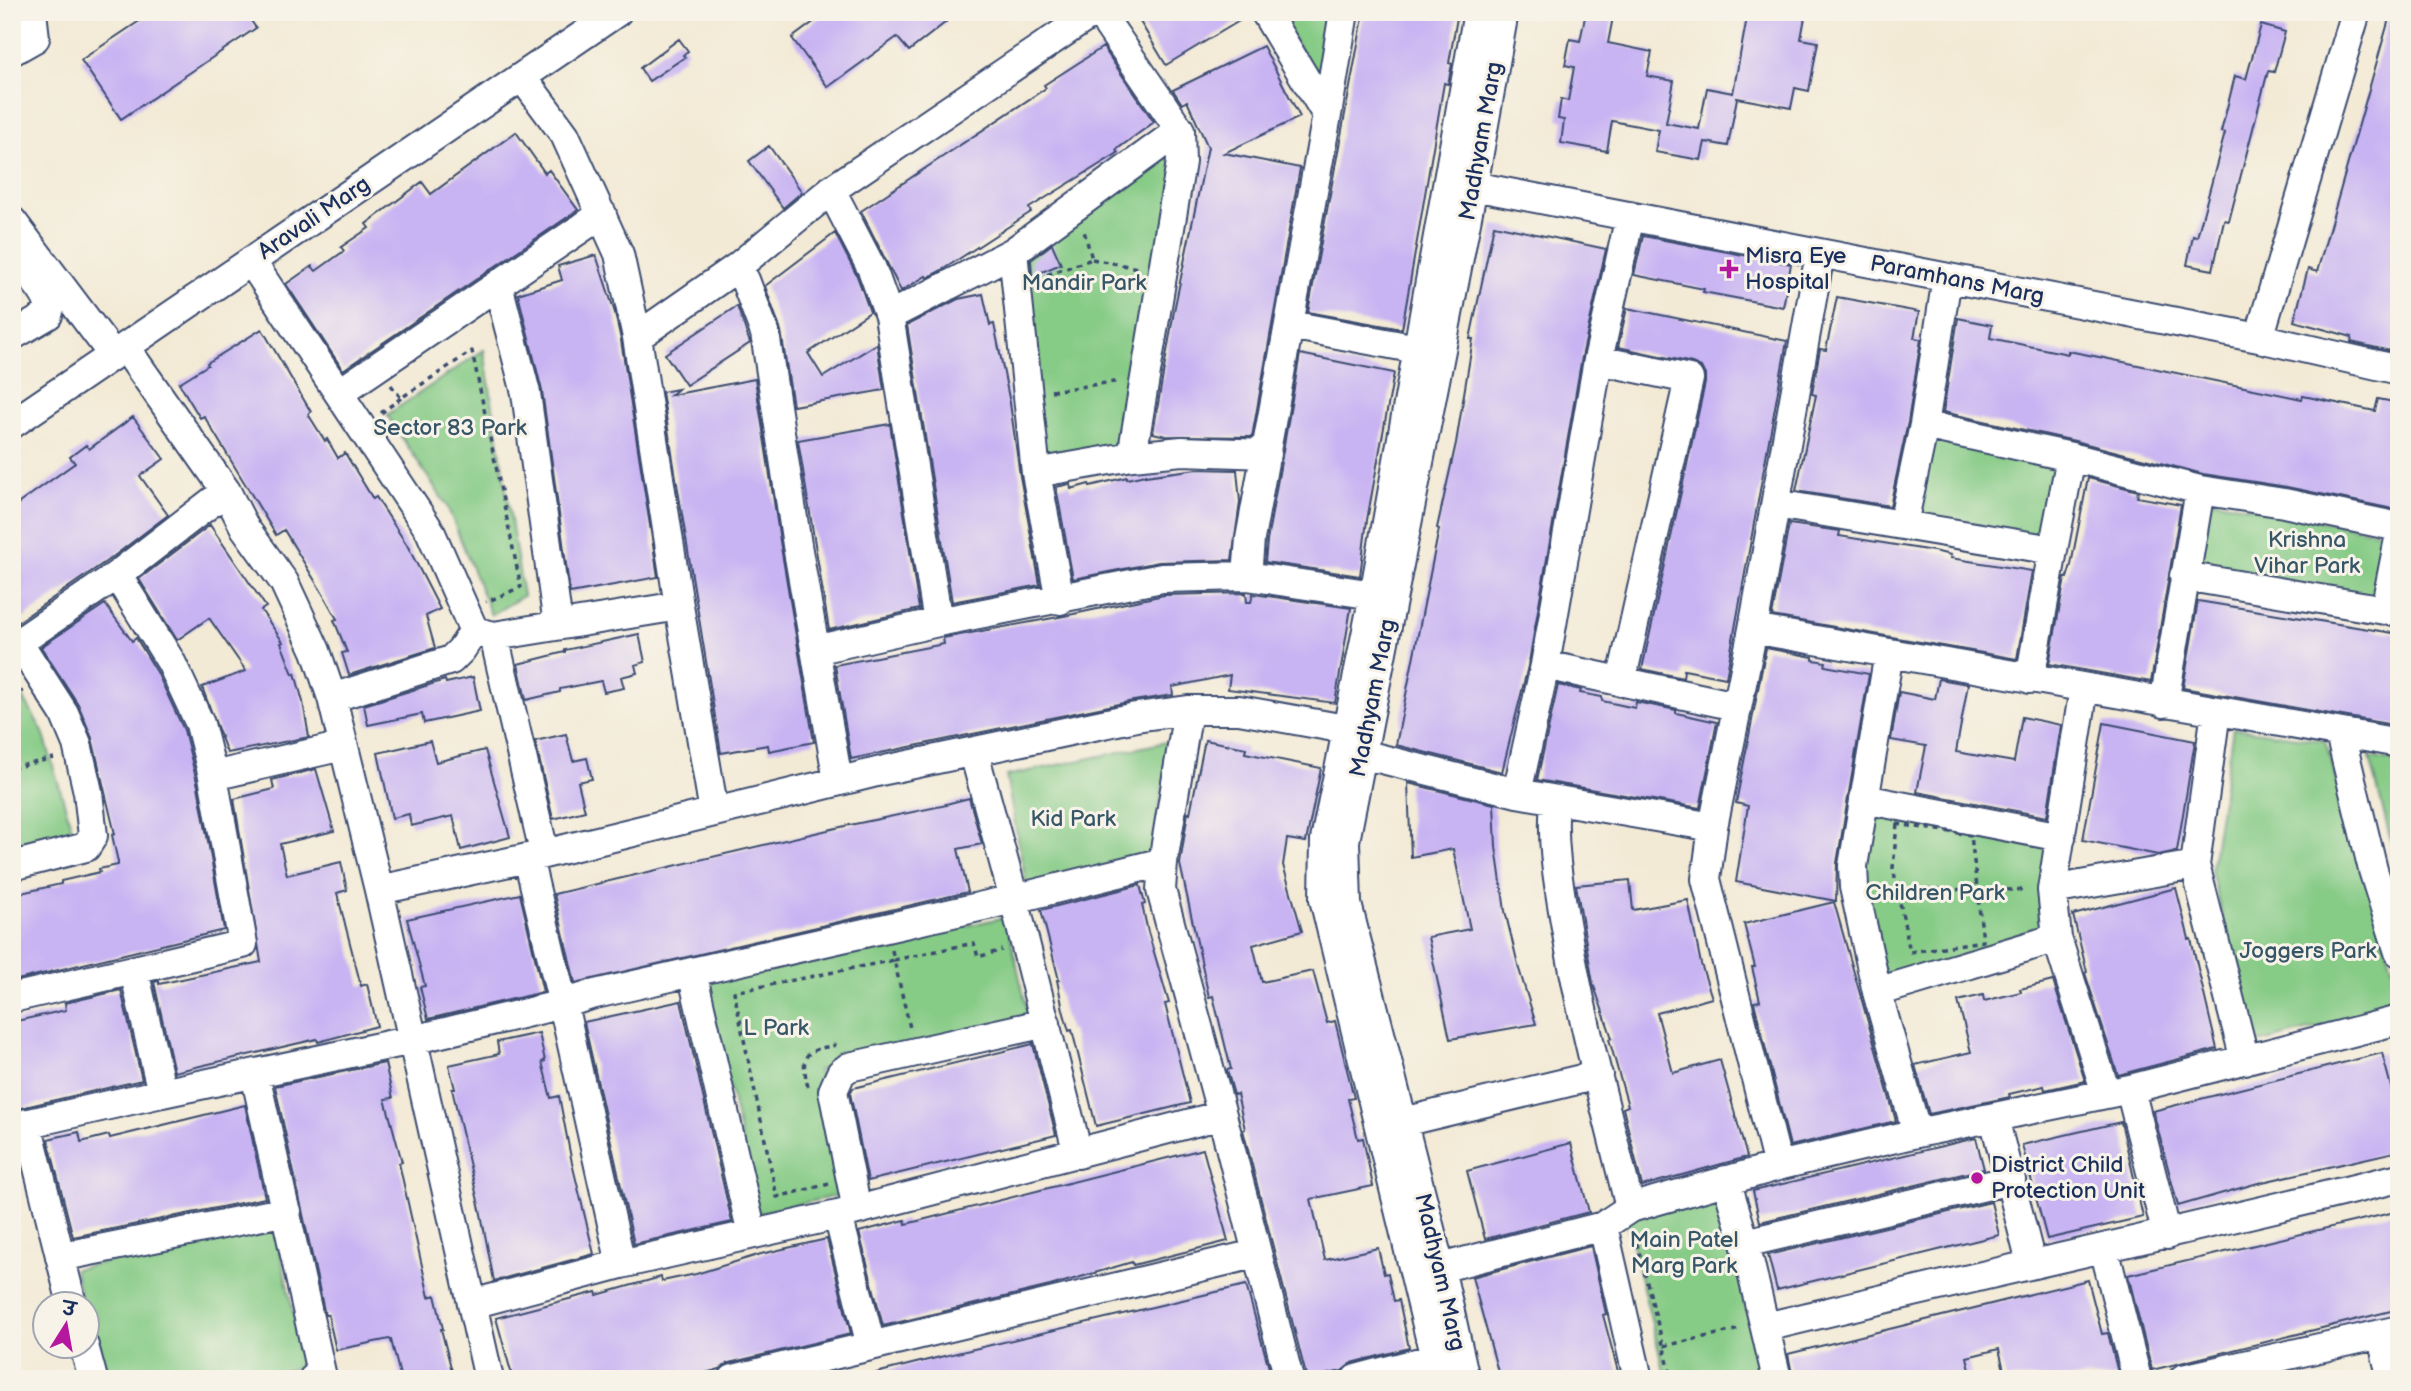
<svg xmlns="http://www.w3.org/2000/svg" width="2411" height="1391" font-family="'Balsamiq Sans','Playpen Sans Deva',sans-serif">
	<rect width="100%" height="100%" fill="#f7f3e8"/>
	<filter id="ink" filterUnits="userSpaceOnUse"><feTurbulence type="fractalNoise" baseFrequency=".0143" numOctaves="2"/><feDisplacementMap in="SourceGraphic" scale="14" xChannelSelector="R" yChannelSelector="G"/><feConvolveMatrix kernelMatrix="1 2 1 2 8 2 1 2 1" color-interpolation-filters="sRGB"/></filter>
	<filter id="wash" filterUnits="userSpaceOnUse"><feTurbulence type="fractalNoise" baseFrequency=".00686" numOctaves="4" result="noise"/><feDisplacementMap in="SourceGraphic" scale="28" xChannelSelector="R" yChannelSelector="G"/><feGaussianBlur stdDeviation="1.57" result="paint"/><feColorMatrix in="noise" values="0 0 0 0 0 0 0 0 0 0 0 0 0 0 0 0 0 1.4 0 .05"/><feComposite in="paint" operator="in"/></filter>
	<g filter="url(#wash)">
		<rect width="100%" height="100%" fill="#f3ead5"/>
		<!-- green -->
		<path fill="#86cb86" stroke="#507d72" stroke-width="2" d="M1278 12H1332L1321 87Z
			M1180 130 1132 456 1036 473 1013 252Z
			M484 350 523 596 491 615 447 506 387 415Z
			M1924 425 2069 462 2049 549 1909 525Z
			M2208 499 2389 534 2376 601 2195 566Z
			M12 678 43 732 73 832 12 850Z
			M2233 728 2325 741 2399 990V1007L2254 1044 2211 871Z
			M1171 741 1150 859 1027 888 1006 776Z
			M2370 757 2399 762V853L2394 854Z
			M1864 799 2061 837 2057 938 1877 992 1854 887Z
			M1006 917 1030 1023 818 1070 845 1194 758 1213 706 983Z
			M1718 1190 1763 1379H1666L1625 1217Z
			M274 1225 305 1366 249 1379H99L88 1329V1304L82 1303 74 1269Z"/>
		<g id="blocks">
			<!-- building -->
			<path fill="#c8b3f3" d="M153 12H245L256 28 121 119 81 60Z
				M827 12H939L946 22 909 51 897 37 828 87 792 38Z
				M1152 12H1248L1249 15 1166 65 1139 20Z
				M1364 12H1458L1449 63 1452 64 1448 84 1444 83 1402 329 1308 312Z
				M1586 12H1614L1608 43 1652 52 1647 76 1674 81 1666 123 1699 129 1707 88 1733 93 1748 12H1780L1805 17 1801 39 1818 42 1809 91 1795 88 1791 108 1737 98 1728 146 1705 142 1701 160 1655 152 1659 130 1612 121 1607 151 1561 143 1564 120 1558 119 1561 99 1568 101 1574 67 1565 65 1570 39 1580 41Z
				M2391 12H2399V353L2351 342 2352 337 2294 321 2308 269 2317 272Z
				M2261 25 2285 32 2274 72 2268 71 2229 221 2224 220 2213 270 2187 265 2193 236 2197 237 2225 133 2221 132 2235 76 2246 79Z
				M679 39 688 51 683 55 685 57 649 81 640 68Z
				M1263 46 1300 117 1224 153 1300 168 1252 437 1166 436 1153 433 1174 311 1208 147 1187 101 1182 104 1173 90Z
				M1103 47 1154 122 1116 150 1118 153 1029 208 1031 212 1011 225 942 270 927 278 926 276 901 291 861 211 1046 88 1044 85Z
				M516 132 545 173 549 170 578 210 343 370 286 284 312 266 316 271 344 251 341 247 369 228 366 224 422 182 431 194Z
				M769 146 802 192 783 208 749 161Z
				M1494 225 1606 249 1582 357 1529 662 1502 772 1396 745 1439 529 1437 528 1456 443 1473 339H1470Z
				M835 233 857 276 870 312 808 353 823 377 877 344 884 390 793 406 781 331 765 286Z
				M1643 236 1791 264 1783 307 1703 292 1704 289 1634 275Z
				M1052 244 1061 264 1032 276 1031 260Z
				M596 255 615 313 621 340 658 577 570 593 542 391 518 294 562 280 558 266Z
				M983 294 990 325 994 324 1010 403 1020 476 1040 585 952 602 907 325 958 299Z
				M1837 297 1919 312 1914 338 1921 339 1908 422 1890 506 1796 491 1816 395 1812 394 1820 349 1826 350Z
				M737 306 750 343 686 385 665 354Z
				M1627 308 1787 341 1726 678 1684 670 1683 678 1642 669 1705 383V375L1701 367 1692 363 1618 347Z
				M1958 318 1992 325 1990 338 2068 354V351L2104 358 2302 399 2303 396 2375 411 2378 399 2399 403V481L2393 509 2287 487 2203 474 2075 441 1943 412Z
				M262 329 311 412 308 414 325 441 327 439 338 458 345 453 373 499 376 497 407 545 440 609 426 616 435 648 349 675 342 653 347 652 334 620 337 619 323 594 284 530 276 535 204 416 200 418 179 383 208 365 207 363Z
				M1300 354 1394 373 1367 520 1360 576 1265 562 1267 541Z
				M755 379 781 547 814 742 769 751 768 745 721 753 662 392 678 389 671 395Z
				M133 417 164 459 140 476 168 515 114 556 12 626V508L75 463 70 457 86 445 89 449Z
				M890 424 919 609 829 630 798 440Z
				M1197 469 1237 470 1240 502 1232 560 1159 562 1073 579 1056 487 1070 484 1071 489 1089 484 1090 486 1127 477V479L1145 475V476Z
				M2088 478 2138 491 2137 497 2181 505 2151 682 2049 664 2065 578H2067L2071 565Z
				M1789 524 1840 531 1839 536 1933 551 1951 555 1950 558 2032 571 2017 659 1772 616Z
				M210 525 266 607 261 610 283 642 281 643 293 674 295 673 303 702 309 737 227 753 202 687 246 671 209 618 177 640 139 579Z
				M1246 593 1247 602H1251L1253 594 1351 608 1335 703 1228 689 1230 675 1172 687 1173 695 1133 701 851 759 835 665 944 644 943 638 1064 616 1164 595Z
				M2198 601 2399 634V726L2183 688Z
				M105 604 132 641 136 638 157 672 184 730 198 786 224 930 17 980 12 958V895L61 884V881L100 872 99 869 118 865V862L112 835 115 834 92 738 78 704 41 647Z
				M639 634 645 662 635 665 637 673 621 677 624 688 604 692 601 681 560 689V692L526 700 518 664 565 652V650Z
				M1766 648 1813 657V660L1826 662 1825 666 1869 674 1837 863 1836 901 1736 882 1748 806 1736 803Z
				M473 677 480 711 424 723 422 714 368 725 364 705 445 680 446 683Z
				M1939 679 1968 684 1956 752 2014 762 2022 717 2061 725 2047 817 1917 792 1926 746 1891 740 1899 692 1935 699Z
				M1558 685 1581 690 1580 693 1602 697V701L1635 708 1636 702 1676 710V713L1717 722 1700 808 1537 780Z
				M2104 723 2195 741 2177 851 2158 855 2083 840Z
				M566 734 573 761 587 758 592 779 578 782 585 811 553 819 535 741Z
				M1205 740 1246 748 1245 753 1321 768 1306 842 1287 839 1283 865 1302 931 1253 945 1262 982 1313 971 1327 1023 1335 1021 1354 1098 1348 1099 1358 1139 1363 1138 1373 1186 1311 1199 1325 1260 1378 1248 1384 1274 1388 1273 1394 1301 1399 1300 1409 1348 1352 1363 1342 1371 1307 1379 1243 1130 1245 1129 1237 1094 1234 1095 1227 1070 1231 1069 1213 996 1209 997 1180 864 1188 812 1190 813Z
				M430 741 436 762 485 750 510 837 461 850 453 816 411 826 409 814 392 818 378 753Z
				M316 769 334 831 280 844 287 875 341 862 347 890 337 893 361 986 367 984 377 1026 318 1042 317 1039 174 1072 154 982 159 981V984L261 962 234 799 274 789 272 780Z
				M1408 783 1494 804 1496 847 1505 911 1519 969 1536 1024 1450 1039 1428 937 1470 929 1453 849 1411 857Z
				M969 798 982 844 958 849 968 892 575 983 554 894 845 826 947 805 946 804Z
				M1630 880 1633 910 1688 900 1701 964 1712 998 1657 1013 1673 1073 1720 1060 1747 1157 1642 1186 1623 1108 1628 1106 1609 1039 1612 1038 1593 983 1576 885Z
				M1140 885 1145 904 1142 905 1148 932 1169 1003 1165 1004 1190 1103 1096 1126 1072 1030 1069 1031 1063 1010 1057 980H1059L1041 910Z
				M2176 888 2189 939H2191L2217 1049 2118 1075 2085 973 2087 972 2073 915Z
				M520 894 543 992 428 1019 420 987 425 986 407 919Z
				M1834 902 1896 1121 1790 1146 1754 1002 1760 1001 1752 967H1755L1744 924Z
				M2053 981 2085 1081 2045 1090 2044 1086 2009 1094 2010 1097 1929 1114 1915 1065 1971 1052 1958 1001 1983 995 1984 1001 2021 992 2020 989Z
				M121 990 142 1080 12 1110V1022L66 1010 65 1003Z
				M681 1001 732 1222 634 1244 584 1022Z
				M539 1033 545 1061 542 1062 551 1098 559 1096 572 1163 594 1254 494 1281 481 1214 452 1089H455L449 1065 499 1054 497 1042Z
				M1033 1044 1056 1135 868 1181 850 1093 853 1088Z
				M2382 1053 2399 1117V1151L2258 1183 2178 1206 2153 1111Z
				M385 1063 393 1098 385 1099 402 1162 399 1163 429 1297 435 1295 443 1329H441L454 1379H401L391 1340 389 1339 336 1350 328 1315H325L275 1086Z
				M245 1105 265 1198 73 1237 48 1139 79 1132 81 1142 109 1135 110 1138Z
				M2121 1122 2143 1217 2047 1239 2022 1145Z
				M1976 1138 1984 1169 1760 1222 1753 1191Z
				M1571 1143 1589 1212 1485 1239 1467 1171Z
				M1203 1149 1228 1241 1133 1265 1132 1262 1050 1286 883 1326 859 1232 905 1220 906 1224Z
				M1991 1202 1999 1235 1777 1290 1768 1255Z
				M2399 1211V1309L2152 1370 2128 1275Z
				M827 1239 851 1334 729 1363 720 1369 682 1379H513L496 1318 596 1292 597 1295 661 1277 662 1281 696 1274 761 1254Z
				M1591 1246 1606 1314 1603 1315 1620 1379H1500L1472 1277Z
				M2088 1280 2102 1334 2108 1333 2119 1377 2006 1379 1999 1349 1967 1357 1972 1379H1908L1906 1372 1880 1379H1793L1788 1354Z
				M1246 1285 1272 1379H877L876 1373 940 1357Z"/>
		</g>
	</g>
	<g filter="url(#ink)">
		<use href="#blocks" fill-opacity="0" stroke="#3b4b70" stroke-width="2"/>
		<g fill="none" stroke-linecap="round" stroke-linejoin="round">
			<!-- minor casing -->
			<g stroke="#3b4b70" stroke-width="32">
				<path id="minor" d="M1099 12 1180 130 1181 162 1132 456
					M12 51 35 38 32 12
					M522 77 565 135 619 254 637 337 679 606 714 812
					M1327 115 1344 12
					M1473 186 2259 338 2399 370
					M831 190 872 269 889 316 938 622
					M12 221 113 355
					M1013 252 1036 473 1060 600
					M251 261 430 531 474 631 461 650 451 660 332 698
					M736 268 745 280 765 333 797 545 838 781
					M498 285 526 393 558 625
					M889 316 1013 252 1180 130
					M1290 325 1417 349
					M12 336 48 315C54 300 35 282 26 270
					M637 337 736 268 831 190 1094 12
					M2259 338 2356 12
					M125 347 226 491 245 528 284 582 316 651 332 698 379 890 489 1379
					M1598 360 1689 379 1621 682
					M339 393 602 214
					M12 424 617 12
					M1924 425 2071 457
					M1036 473 1132 456 1182 451 1267 454
					M1776 504 2053 550 2071 457 2200 490 2284 503 2399 527
					M1903 524 1924 425 1947 278
					M2399 539 2385 610 2399 613
					M117 575 171 662 200 724 213 776 343 746
					M1247 576 1250 539 1327 115 1265 12
					M2184 576 2385 610
					M1753 629 2399 743
					M477 632 494 636 679 606
					M494 636 544 852
					M12 647 117 575 226 491
					M815 650 938 622 1162 578 1247 576 1374 595
					M1889 653 1853 866 1854 887 1877 992 1917 1133
					M1545 665 1736 706
					M2030 679 2053 550
					M2084 688 2052 890 2057 938 2106 1093
					M2164 703 2200 490
					M1188 710 1163 862 1161 890 1222 1115 1289 1379
					M2216 711 2195 865 2245 1060
					M2340 734 2373 870 2399 952
					M974 753 1014 899 1078 1154
					M1362 754 1517 793 1713 827
					M213 776 243 944 134 970 162 1093 412 1040 563 1004 621 1264
					M1517 793 1545 665 1598 360 1630 216
					M1864 799 2061 837
					M1555 800C1551 841 1558 881 1565 922 1581 1018 1607 1113 1630 1208
					M528 858 563 1004 591 995 1014 899 1163 862
					M12 866 86 847 93 836 88 792 77 744 64 713 19 643
					M379 890 528 858 885 770 1136 717 1188 710H1239L1362 732
					M2052 890 2195 865
					M692 972 752 1234
					M1877 992 2057 938
					M12 998 134 970
					M255 1074 322 1377 313 1379
					M2130 1089 2167 1235
					M1994 1118 2031 1263
					M1403 1122 1598 1075
					M27 1123 72 1304
					M12 1127 162 1093
					M1778 1166 1706 879 1713 827 1753 629 1820 254
					M1726 1180 1745 1243 1777 1379
					M857 1210 833 1091 841 1073 849 1067 1046 1023
					M838 1215 871 1346
					M1603 1226 1638 1379
					M1745 1243 2011 1180
					M2104 1248 2137 1379
					M60 1257 287 1211
					M1440 1268 1603 1226 1630 1208 1778 1166 1917 1133 2130 1089 2399 1020
					M472 1304 621 1264 838 1215 1222 1115
					M1766 1327C1976 1276 2188 1230 2399 1178
					M2381 1334 2392 1379
					M84 1346 93 1379
					M733 1379 1255 1254
					M1356 1379 1435 1358
					M1440 1379 1324 899 1325 840 1374 595 1478 12
					M1465 1379 1440 1268 1347 904 1345 841 1473 186 1504 12
					M2183 1379 2399 1330"/>
			</g>
			<!-- path -->
			<path stroke="#3b4b70" stroke-width="3.5" stroke-dasharray="5 5" stroke-linecap="butt" d="M1092 259 1138 268
				M1038 278 1092 259 1084 231
				M391 385 401 398 472 351 521 587 486 602
				M1051 391 1120 381
				M381 413 401 398
				M12 696 23 691
				M12 768 54 758
				M1897 824 1971 835 1983 941 1910 952 1893 868Z
				M1877 889 2027 890
				M892 950 894 960 974 943 978 957 1002 950
				M808 1087C800 1054 804 1051 836 1045
				M829 1184 777 1197 734 992 894 960 910 1028
				M1636 1233V1240L1672 1379
				M1664 1346 1740 1329"/>
			<!-- minor -->
			<use href="#minor" stroke="#fff" stroke-width="28"/>
		</g>
	</g>
	<!-- markers -->
	<g fill="#b5179e" stroke="#f7f3e8" stroke-width="2.5">
		<path d="M1725.5 258.5h7v7h7v7h-7v7h-7v-7h-7v-7h7z"/>
		<circle cx="1977" cy="1178" r="7"/>
	</g>
	<g text-anchor="middle" dominant-baseline="central" stroke-width="6" stroke-linejoin="round" paint-order="stroke">
		<!-- street labels -->
		<g font-size="23" fill="#1b2f5e" stroke="#f7f3e8">
			<text transform="translate(1481 141) rotate(-80)">Madhyam Marg</text>
			<text transform="translate(314 218) rotate(-34)">Aravali Marg</text>
			<text transform="translate(1957 280) rotate(11)">Paramhans Marg</text>
			<text transform="translate(1373 698) rotate(-79)">Madhyam Marg</text>
			<text transform="translate(1440 1272) rotate(77)">Madhyam Marg</text>
		</g>
		<!-- poi labels -->
		<g font-size="23" fill="#1b2f5e" stroke="#f7f3e8" text-anchor="start">
			<text x="1745" y="256">Misra Eye<tspan x="1745" dy="26">Hospital</tspan></text>
			<text x="1991" y="1165">District Child<tspan x="1991" dy="26">Protection Unit</tspan></text>
		</g>
		<!-- park labels -->
		<g font-size="23" fill="#365668" stroke="#f7f3e8">
			<text x="1084" y="283">Mandir Park</text>
			<text x="450" y="428">Sector 83 Park</text>
			<text x="2307" y="540">Krishna<tspan x="2307" dy="26">Vihar Park</tspan></text>
			<text x="1073" y="819">Kid Park</text>
			<text x="1935" y="893">Children Park</text>
			<text x="2308" y="951">Joggers Park</text>
			<text x="776" y="1028">L Park</text>
			<text x="1684" y="1240">Main Patel<tspan x="1684" dy="26">Marg Park</tspan></text>
		</g>
	</g>
	<!-- margin -->
	<rect width="2411" height="1391" fill="none" stroke="#f7f3e8" stroke-width="42"/>
	<!-- north arrow -->
	<g transform="translate(66 1325) rotate(11)"><circle r="33" fill="#f7f3e8" stroke="#9fa5b1" stroke-width="2"/>
	<path d="M0-5L12 26L0 18L-12 26Z" fill="#b5179e"/>
	<text y="-10" font-size="19" font-weight="bold" text-anchor="middle" fill="#1b2f5e">उ</text>
	</g>
</svg>
